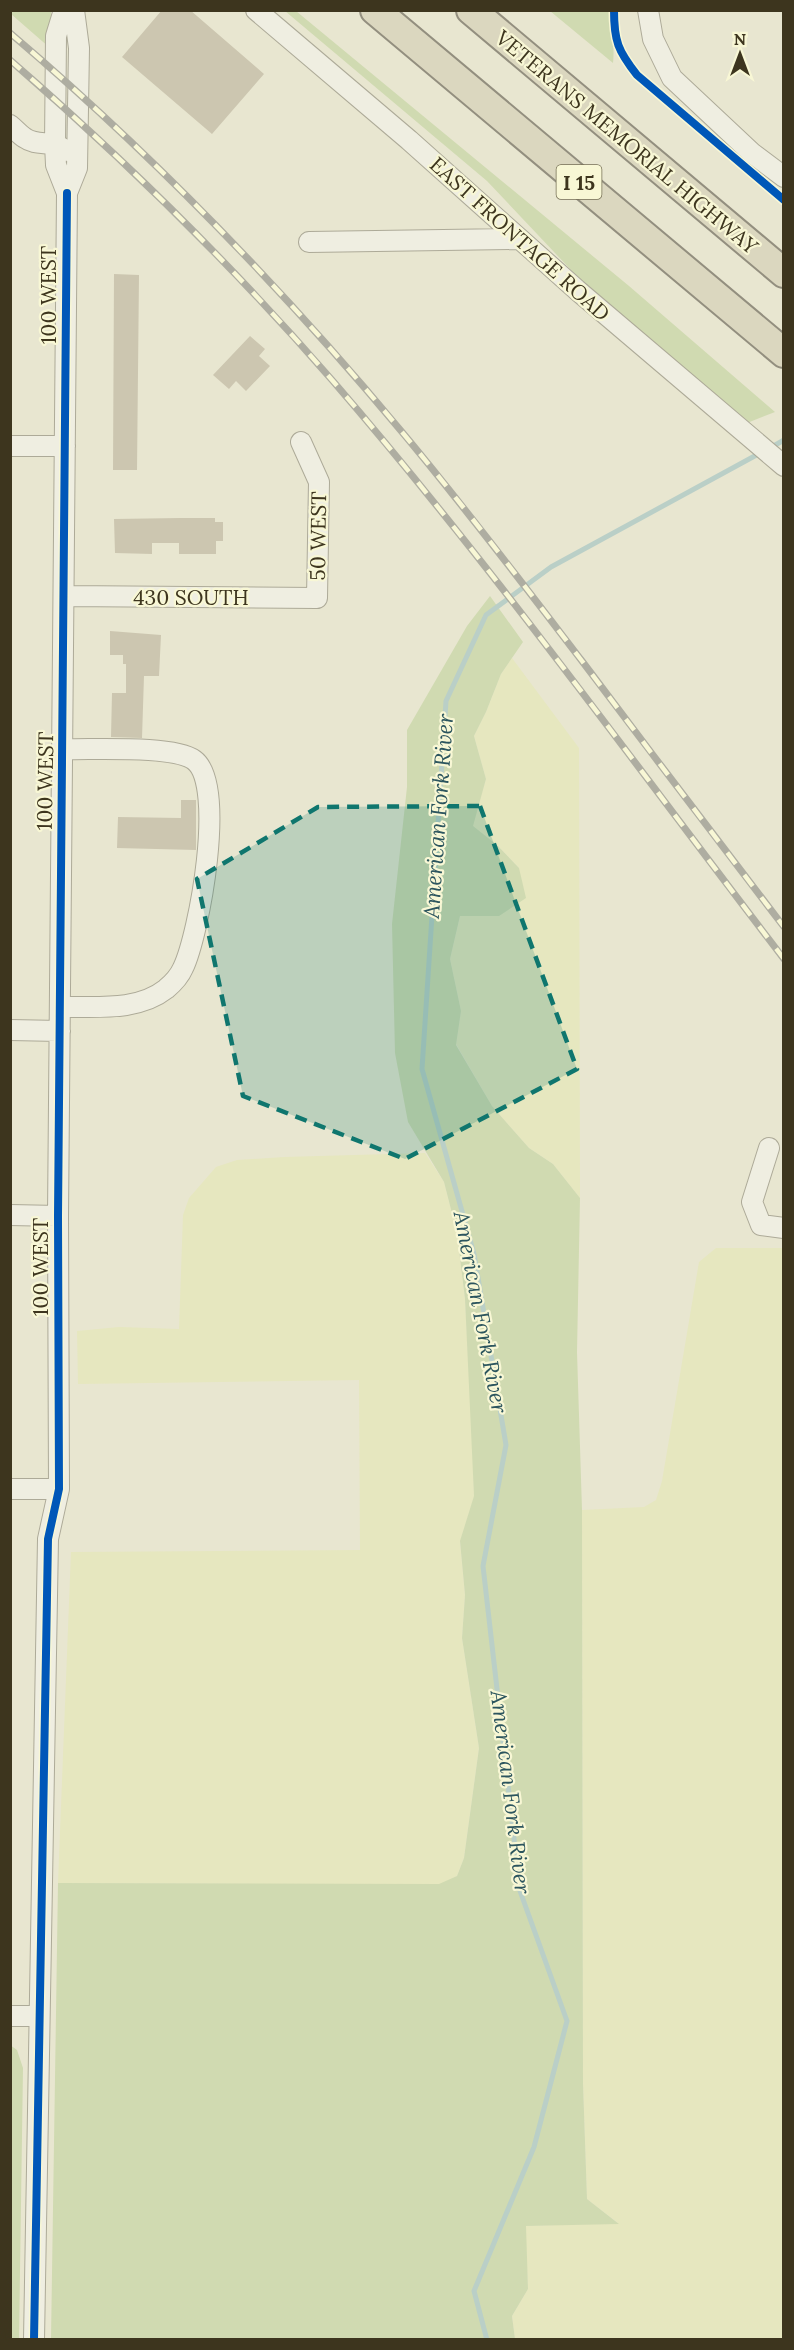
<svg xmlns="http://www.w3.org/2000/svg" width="794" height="2350" font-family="Lora,serif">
	<rect width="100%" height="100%" fill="#e8e6d0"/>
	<!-- farmland -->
	<path fill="#e6e7bf" d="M512 658 579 748 580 1198 553 1164 529 1148 492 1106 456 1044 461 1011 450 959 460 916H499L519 868 497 845 472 826 486 779 474 736 486 712 501 674Z
		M425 1153 444 1182 457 1233 465 1299 473 1445 474 1497 460 1542 465 1595 462 1638 479 1748 464 1858 457 1876 439 1885 58 1883 71 1552 360 1550 359 1380 78 1384 77 1331 119 1327 179 1329 183 1215 189 1198 216 1167 237 1160 284 1157Z
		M716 1248H783V2339H515L512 2316 528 2289 525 2226 618 2223 587 2199 583 2083 582 1510 644 1507 656 1500 662 1481 699 1262Z"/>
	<!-- green -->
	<path fill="#d0dab1" d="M11 11H51L50 48 11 14Z
		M285 11H296L629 286 775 412 747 423 589 289 487 181Z
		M550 11H611C611 28 615 46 613 63Z
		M490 596 523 642 501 674 486 712 474 736 486 779 473 826 497 845 519 868 526 898 499 916H460L450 959 461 1011 456 1045 492 1106 529 1148 553 1164 580 1198 577 1352 582 1510 583 2083 587 2199 619 2224 526 2226 528 2289 512 2316 515 2339H51L58 1883 439 1884 457 1876 464 1858 479 1748 462 1638 465 1595 460 1541 474 1496 465 1299 457 1233 444 1182 408 1122 395 1053 392 924 407 787V730L467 626Z
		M10 2045 17 2050 23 2068 19 2340 10 2339Z"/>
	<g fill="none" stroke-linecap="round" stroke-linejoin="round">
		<!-- stream -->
		<path stroke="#bacfc7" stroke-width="5" d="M770 448 784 440
			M487 2340 474 2291 534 2147 567 2021 520 1891 483 1566 506 1445 474 1254 422 1069 446 701 486 615 551 567 762 452"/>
	</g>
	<!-- building -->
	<path fill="#ccc6b0" d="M162 10H190L264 74 212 134 122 57Z
		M114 274 139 275 137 470H113Z
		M250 336 265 349 259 356 270 366 246 391 236 381 229 389 213 375Z
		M180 518H215V522H223V541H216V554H179V543H152V554L115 553 114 519Z
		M110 631 161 635 159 676H144L142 738 111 737 112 693H126V664H123V655H110Z
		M181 800H196V850L117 848 118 817 181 818Z"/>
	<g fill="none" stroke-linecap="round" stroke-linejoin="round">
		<!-- minor casing -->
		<g stroke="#adaa98" stroke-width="22">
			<path id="minor" d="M256 10 409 140 577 290 784 466
				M648 10 653 39 672 78 752 153 784 177
				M10 125C15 129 20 135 25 138 37 147 55 139 65 151
				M67 193 77 168 79 48 74 10
				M309 242 517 239
				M10 446H65
				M65 596 317 598 319 482 301 442
				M60 1007C95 1006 137 1012 166 989 172 984 180 975 183 968 199 935 227 784 194 760 173 745 92 750 63 749
				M10 1030 60 1031
				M769 1148 752 1202 761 1225 784 1228
				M10 1215 58 1216
				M10 1489H59
				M10 2016H39
				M34 2340 48 1539 59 1489 58 1216 67 193 56 165 55 144 56 36 64 10"/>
		</g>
		<!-- highway casing -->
		<g stroke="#938f7f" stroke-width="32">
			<path id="highway" d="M375 10 784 353
				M471 10 784 273"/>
		</g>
		<!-- minor -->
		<use href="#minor" stroke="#efeee1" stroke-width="20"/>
		<!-- highway -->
		<use href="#highway" stroke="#dbd7bf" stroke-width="28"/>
		<!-- rail casing -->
		<g stroke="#aeada1" stroke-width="7">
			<path id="rail" d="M10 33C152 154 283 289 402 432 464 506 523 584 582 661 649 750 716 838 784 927
				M10 60C124 159 233 266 332 380 492 565 635 765 784 959"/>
		</g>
		<!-- rail -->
		<use href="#rail" stroke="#f8f7d5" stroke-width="4.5" stroke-dasharray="14" stroke-linecap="butt"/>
		<!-- cycleway casing -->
		<g stroke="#f8f7d5" stroke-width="11">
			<path id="cycleway" d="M614 10C614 41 618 51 637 75L784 200
				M34 2340 48 1539 59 1489 58 1216 67 193"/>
		</g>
		<!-- cycleway -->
		<use href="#cycleway" stroke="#0057b8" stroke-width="8"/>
	</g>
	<!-- marked area -->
	<path fill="#0f766e" fill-opacity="0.2" stroke="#0f766e" stroke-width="4.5" stroke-dasharray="12 8" stroke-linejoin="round" d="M480 806 577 1069 405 1159 243 1096 197 879 318 807Z"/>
	<g text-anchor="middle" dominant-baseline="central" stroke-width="4.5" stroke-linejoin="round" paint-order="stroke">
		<!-- shield labels -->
		<rect fill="#f8f7d5" stroke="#756f55" stroke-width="1.5" x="556.5" y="165" width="45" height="34" rx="4.5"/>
		<g font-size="20" font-weight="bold" fill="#3d351e">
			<text x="579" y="182">I 15</text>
		</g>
		<!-- street labels -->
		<g font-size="21" fill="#3d351e" stroke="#f8f7d5">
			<text transform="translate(627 142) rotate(40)">VETERANS MEMORIAL HIGHWAY</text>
			<text transform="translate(520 239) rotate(42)">EAST FRONTAGE ROAD</text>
			<text transform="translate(48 295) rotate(-90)">100 WEST</text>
			<text transform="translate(318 536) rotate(-89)">50 WEST</text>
			<text x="191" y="597">430 SOUTH</text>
			<text transform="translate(45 781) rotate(-89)">100 WEST</text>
			<text transform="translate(40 1267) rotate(-90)">100 WEST</text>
		</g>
		<!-- water labels -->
		<g font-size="22" font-style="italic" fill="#2c555e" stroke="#f8f7d5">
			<text transform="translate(438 816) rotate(-86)">American Fork River</text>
			<text transform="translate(481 1312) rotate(79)">American Fork River</text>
			<text transform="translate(511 1792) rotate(83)">American Fork River</text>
		</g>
	</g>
	<!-- border -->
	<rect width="794" height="2350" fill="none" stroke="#3d351e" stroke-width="24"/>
	<!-- north arrow -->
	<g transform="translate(740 54)" stroke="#f8f7d5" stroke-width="4.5" paint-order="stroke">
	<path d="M0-4.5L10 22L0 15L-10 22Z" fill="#3d351e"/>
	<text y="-9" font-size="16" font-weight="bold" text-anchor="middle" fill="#3d351e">N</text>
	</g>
</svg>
